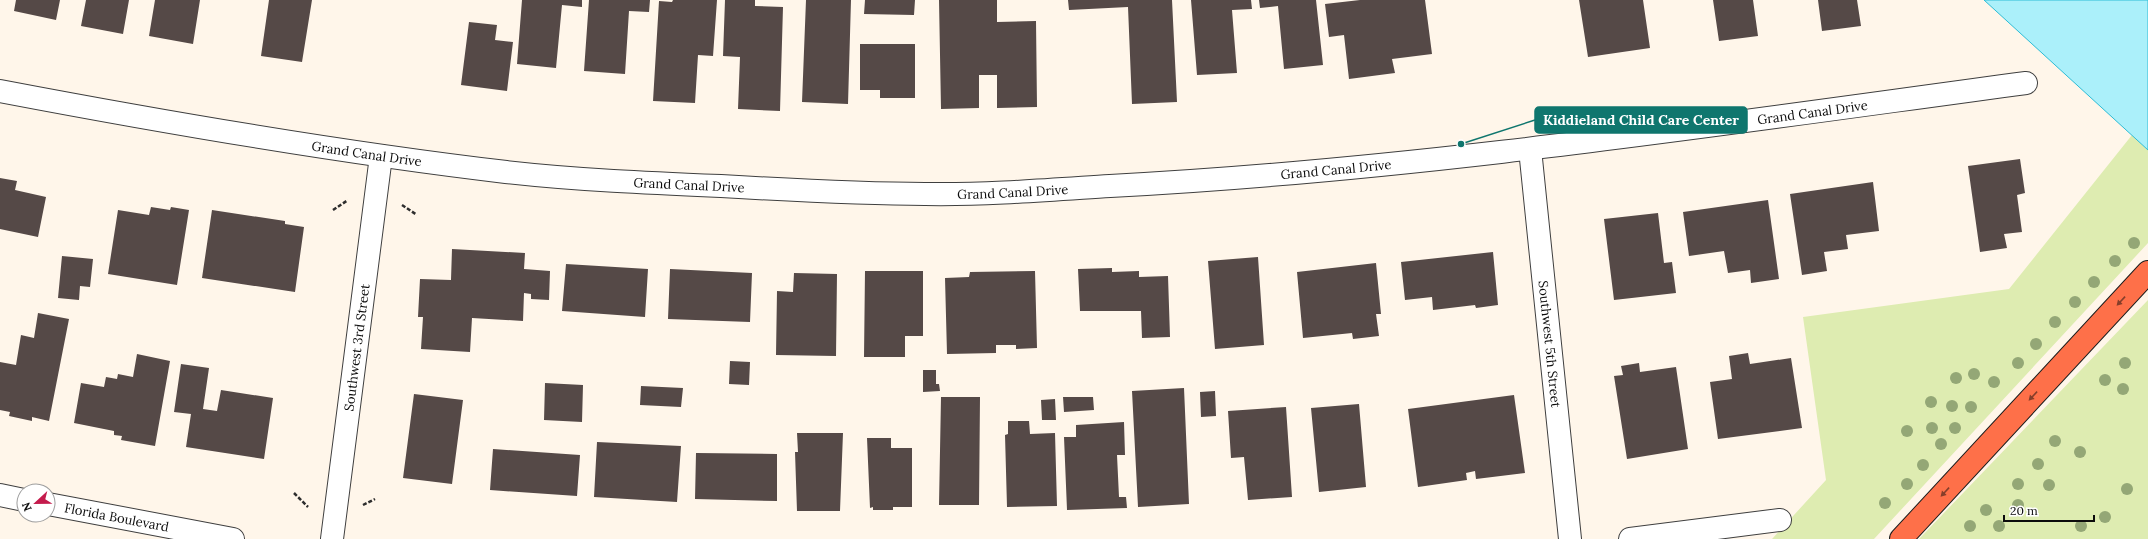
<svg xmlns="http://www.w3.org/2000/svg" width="2148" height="539" font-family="Lora,serif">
	<rect width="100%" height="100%" fill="#fff6ea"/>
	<!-- green -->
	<path fill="#deecb1" d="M2132 135 2148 150V243L1874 539H1772L1826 480 1803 317 2009 289Z
		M2148 300V539H1919Z"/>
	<!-- water -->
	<path fill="#abf0fa" stroke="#2dbcd6" d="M1984 0H2148V150Z"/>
	<!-- building -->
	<path fill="#554947" d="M16 0H60L56 20 14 11Z
		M86 0H129L123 34 81 26Z
		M155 0H200L193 44 149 36Z
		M269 0H312L302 62 261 56Z
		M522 0H582V7L562 5 556 68 517 64Z
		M589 0H650L649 12 629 11 625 74 584 71Z
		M673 0H717L713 56 698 55 695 103 653 101 659 1 672 2Z
		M725 0H755V6L783 7 780 111 738 109 740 57 723 56Z
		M806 0H851L848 104 802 102Z
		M865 0H915L914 15 864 14Z
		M939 0H997V22L1036 21 1037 107 997 108V75H979V108L941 109Z
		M1068 0H1172L1177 102 1132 104 1128 7 1069 10Z
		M1191 0H1251L1252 9 1232 10 1237 73 1197 75Z
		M1259 0H1316L1323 65 1284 69 1278 6 1260 8Z
		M1360 0H1425L1432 54 1392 59 1395 73 1349 79 1344 35 1329 37 1325 4Z
		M1579 0H1643L1650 48 1588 57Z
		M1713 0H1753L1758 36 1719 41Z
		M1818 0H1857L1861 26 1822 31Z
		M469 22 497 25 495 40 513 42 507 91 461 85Z
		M860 44H915V98H880V90H860Z
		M2020 159 2025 193 2017 195 2022 232 2004 234 2007 248 1980 252 1968 166Z
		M0 178 17 181 15 190 46 197 38 237 0 229Z
		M1873 182 1879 231 1846 235 1848 249 1824 252 1827 271 1802 275 1790 194Z
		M1768 200 1779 279 1751 283 1750 270 1728 273 1724 251 1689 256 1683 212Z
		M151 207 170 210 171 207 189 210 177 285 108 274 118 210 149 215Z
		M212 210 285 221V224L304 227 295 292 202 278Z
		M1658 213 1664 263 1672 262 1676 293 1614 300 1604 219Z
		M452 249 525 253 524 269 550 271 549 300 531 299V294L524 293 523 321 472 318 470 352 421 349 423 317H418L420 279 451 280Z
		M1493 252 1498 305 1476 308 1475 305 1433 310 1432 297 1405 300 1401 262Z
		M62 256 93 259 90 287 80 286 79 300 58 298Z
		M1258 257 1264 345 1215 349 1208 261Z
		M1376 263 1381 314H1376L1379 336 1353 339 1352 333 1303 338 1297 272Z
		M566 264 648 269 645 317 562 311Z
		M1112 268V272L1139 271V277L1168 276 1170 337 1142 338 1141 311H1080L1078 269Z
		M670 269 752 273 750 322 668 319Z
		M865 271H923V336H905V357H864Z
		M1035 271 1037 348 1016 349V345H996V353L947 354 945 278 969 277 970 272Z
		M794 273 837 274 836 356 776 355 777 291 793 292Z
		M38 313 69 319 49 421 32 417V421L9 416 10 412 0 410V362L16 365 21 335 34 338Z
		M1748 353 1750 364 1791 358 1802 428 1718 439 1710 382 1732 379 1729 356Z
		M137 354 170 361 155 446 121 440 122 436 114 435V431L74 423 81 383 104 387 106 377 117 379 118 374 133 377Z
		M730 361 750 362 749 385 729 384Z
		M1639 363 1640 372 1676 367 1688 449 1627 459 1614 376 1623 375 1621 366Z
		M181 364 209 368 203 409 217 411 221 390 273 398 264 459 186 447 191 414 174 412Z
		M923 370H936V384H939L940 391 923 392Z
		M545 383 583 385 582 422 544 420Z
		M641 386 683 388 681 407 640 405Z
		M1184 388 1189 504 1138 507 1132 391Z
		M1215 391 1216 416 1201 417 1200 392Z
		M414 394 463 400 452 484 403 478Z
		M1514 395 1525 473 1476 479 1475 471 1466 473 1467 480 1418 487 1408 409Z
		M941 397H980L979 505H939Z
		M1063 397H1093L1094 410 1064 412Z
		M1055 399 1056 420H1042L1041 400Z
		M1359 404 1366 487 1319 492 1311 408Z
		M1286 407 1292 497 1248 500 1244 457 1231 458 1228 411Z
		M1008 421H1029L1030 434 1055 433 1057 506 1007 507 1005 435 1008 434Z
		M1124 422 1125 455H1117L1119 497H1126L1127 508 1067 510 1064 437H1076V425Z
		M797 433H843L840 511H797L795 452H798Z
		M867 438H891V448H912V507H893V510H873V507L870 508Z
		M597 442 681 446 677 502 594 497Z
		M493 449 580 455 577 496 490 490Z
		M696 453 777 454V501L695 499Z"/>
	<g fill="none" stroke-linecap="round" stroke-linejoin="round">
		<!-- minor casing -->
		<g stroke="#3f3f3f" stroke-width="24">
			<g id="minor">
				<path id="s1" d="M0 91C168 123 336 152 506 172 577 180 649 183 721 186 789 190 857 194 925 194 987 195 1048 190 1110 186 1417 170 1721 124 2026 83"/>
				<path id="s2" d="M1530 149 1570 539"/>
				<path d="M0 495 24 500"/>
				<path id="s3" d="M48 504 233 539"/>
				<path id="s4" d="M332 539 381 156"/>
				<path d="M1630 539 1780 520"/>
			</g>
		</g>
		<!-- highway casing -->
		<g stroke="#1d1d1d" stroke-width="24">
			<path id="highway" d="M1901 539 2148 272"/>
		</g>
		<!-- path -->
		<path stroke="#2e2e2e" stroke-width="2.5" stroke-dasharray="4 2" stroke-linecap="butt" d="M402 205 417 215
			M333 210 348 200
			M294 493 308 507
			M363 505 375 499"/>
		<!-- minor -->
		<use href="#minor" stroke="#fff" stroke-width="22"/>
		<!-- highway -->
		<use href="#highway" stroke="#fe7049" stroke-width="22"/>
	</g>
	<!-- trees -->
	<g fill="#94a776">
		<circle cx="2134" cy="243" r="6"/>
		<circle cx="2115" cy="261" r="6"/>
		<circle cx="2094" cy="282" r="6"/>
		<circle cx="2075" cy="302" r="6"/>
		<circle cx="2055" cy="322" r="6"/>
		<circle cx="2036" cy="344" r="6"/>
		<circle cx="2018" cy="363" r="6"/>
		<circle cx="2125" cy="363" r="6"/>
		<circle cx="1974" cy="374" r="6"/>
		<circle cx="1956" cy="378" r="6"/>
		<circle cx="2105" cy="380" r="6"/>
		<circle cx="1994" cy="382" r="6"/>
		<circle cx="2123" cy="389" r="6"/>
		<circle cx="1931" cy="402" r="6"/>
		<circle cx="1952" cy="406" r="6"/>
		<circle cx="1971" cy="407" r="6"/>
		<circle cx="1932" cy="428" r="6"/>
		<circle cx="1955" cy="428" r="6"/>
		<circle cx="1907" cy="431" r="6"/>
		<circle cx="2055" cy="441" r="6"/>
		<circle cx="1941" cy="444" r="6"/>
		<circle cx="2080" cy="452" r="6"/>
		<circle cx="2038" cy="464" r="6"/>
		<circle cx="1923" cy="465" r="6"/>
		<circle cx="1907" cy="484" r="6"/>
		<circle cx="2018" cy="484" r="6"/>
		<circle cx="2049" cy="485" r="6"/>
		<circle cx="2127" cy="489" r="6"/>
		<circle cx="1885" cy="503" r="6"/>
		<circle cx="2018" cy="505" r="6"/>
		<circle cx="1986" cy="510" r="6"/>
		<circle cx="2105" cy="517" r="6"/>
		<circle cx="1970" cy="526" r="6"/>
		<circle cx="1999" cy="526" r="6"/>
		<circle cx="2081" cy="526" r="6"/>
	</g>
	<!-- one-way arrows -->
	<defs><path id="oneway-solid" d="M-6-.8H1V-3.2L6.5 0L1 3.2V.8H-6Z"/></defs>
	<g fill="#853e2a">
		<use href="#oneway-solid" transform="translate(2121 301) rotate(133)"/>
		<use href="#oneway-solid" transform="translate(2033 396) rotate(133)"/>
		<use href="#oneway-solid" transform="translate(1945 492) rotate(133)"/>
	</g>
	<g text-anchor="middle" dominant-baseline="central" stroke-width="4" stroke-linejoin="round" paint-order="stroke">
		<!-- street labels -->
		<g font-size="13" fill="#0c0c0c" stroke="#fff">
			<text stroke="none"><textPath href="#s1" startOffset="1824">Grand Canal Drive</textPath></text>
			<text stroke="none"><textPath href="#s1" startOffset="372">Grand Canal Drive</textPath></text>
			<text stroke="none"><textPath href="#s1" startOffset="1344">Grand Canal Drive</textPath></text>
			<text stroke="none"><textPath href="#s1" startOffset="696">Grand Canal Drive</textPath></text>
			<text stroke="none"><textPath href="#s1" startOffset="1020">Grand Canal Drive</textPath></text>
			<text stroke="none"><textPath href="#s2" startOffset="196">Southwest 5th Street</textPath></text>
			<text stroke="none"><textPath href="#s4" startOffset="193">Southwest 3rd Street</textPath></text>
			<text stroke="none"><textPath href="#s3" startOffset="70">Florida Boulevard</textPath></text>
		</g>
	</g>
	<!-- callouts -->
	<path fill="none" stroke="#0f766e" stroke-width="1.5" d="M1461 144L1535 120"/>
	<circle fill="#0f766e" stroke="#fff" stroke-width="1.5" cx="1461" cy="144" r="4"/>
	<rect fill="#0f766e" stroke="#0f766e" stroke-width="1.5" x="1535" y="107" width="212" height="26" rx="4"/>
	<g font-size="14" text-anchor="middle" font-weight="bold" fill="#fff">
		<text x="1641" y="125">Kiddieland Child Care Center</text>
	</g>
	<!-- north arrow -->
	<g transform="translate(36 503) rotate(248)"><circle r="19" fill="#ffffff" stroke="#9e9e9e"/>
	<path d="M0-3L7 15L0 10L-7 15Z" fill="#c41b4c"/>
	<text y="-6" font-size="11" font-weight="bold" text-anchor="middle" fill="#0c0c0c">N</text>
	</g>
	<!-- scale -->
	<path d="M2004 515v6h90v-6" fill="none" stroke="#0c0c0c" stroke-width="2"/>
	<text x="2010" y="515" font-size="12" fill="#0c0c0c" stroke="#ffffff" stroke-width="3" paint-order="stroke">20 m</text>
</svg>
